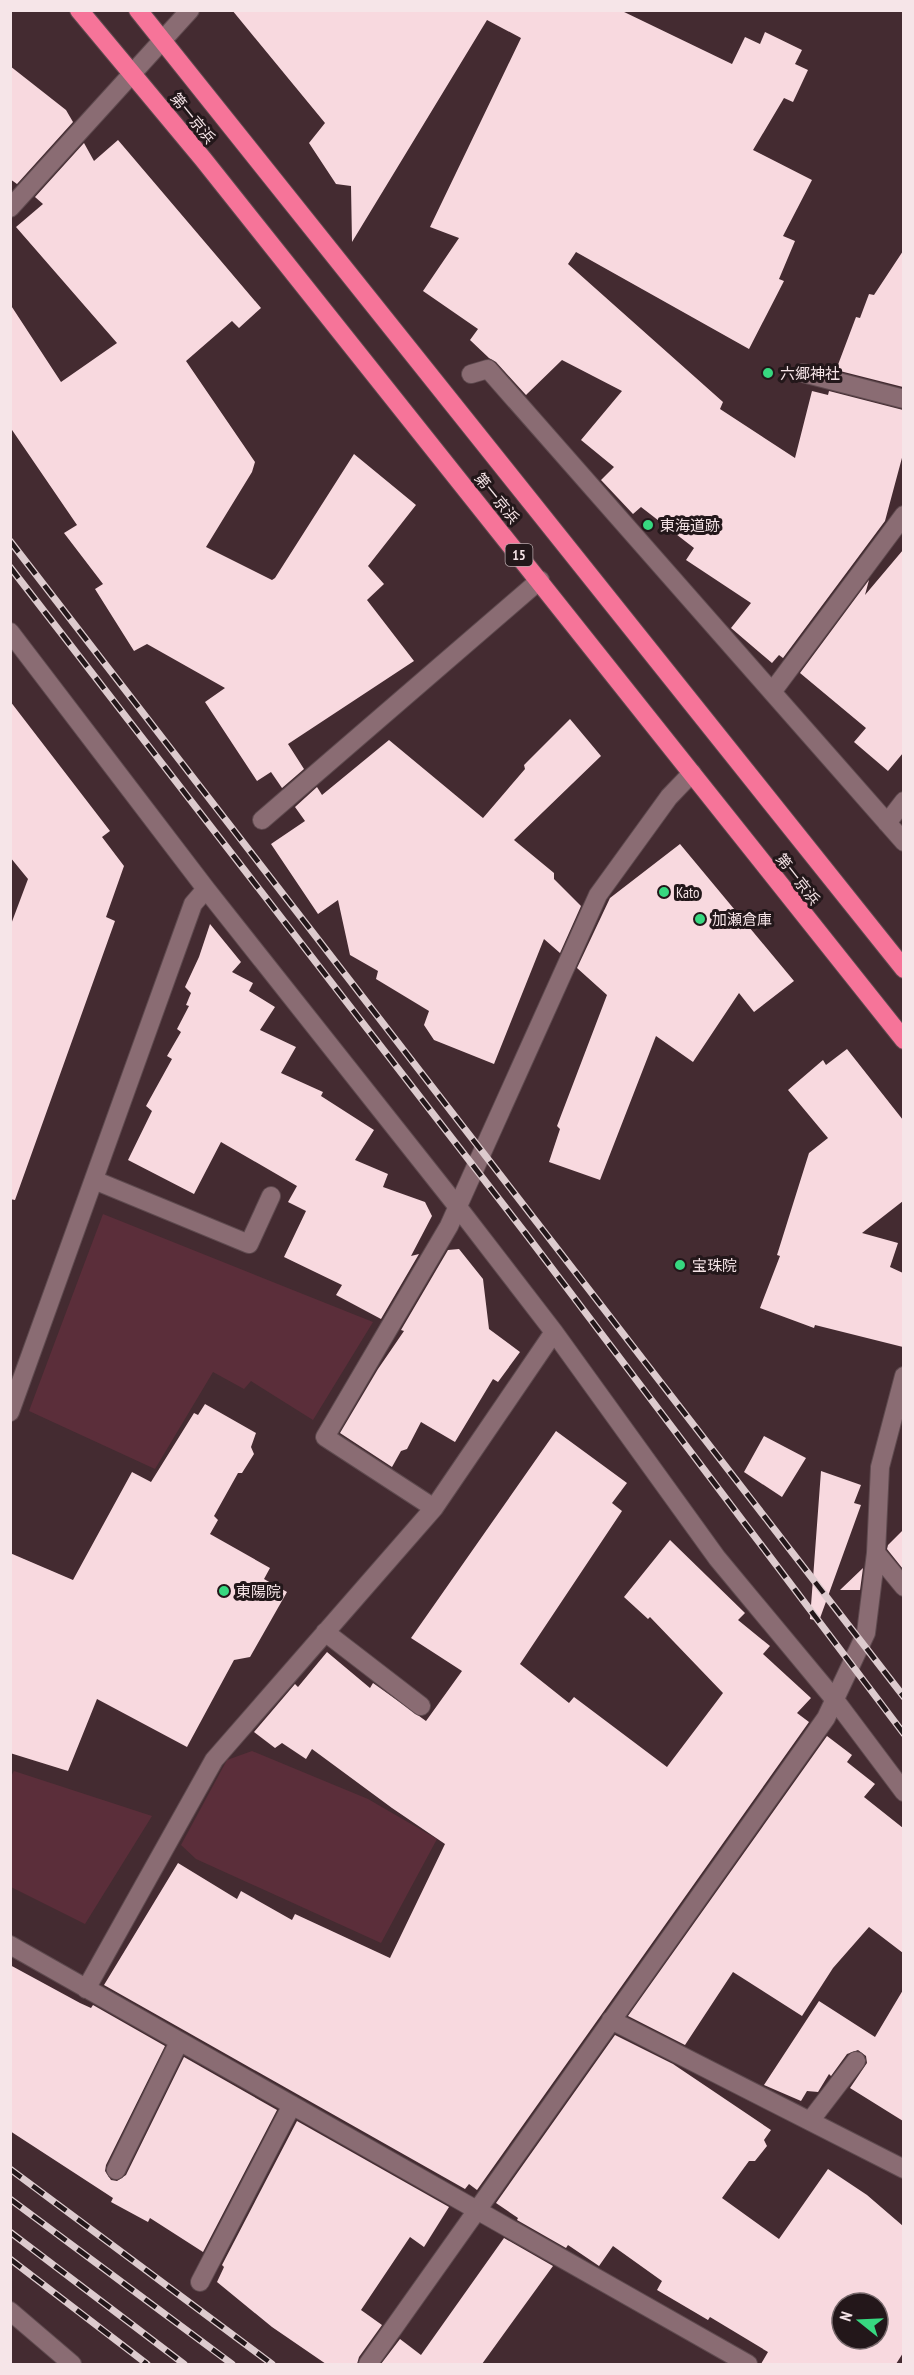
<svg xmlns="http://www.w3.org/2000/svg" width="914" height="2375" font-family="'PT Sans Narrow','Noto Sans JP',sans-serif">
	<rect width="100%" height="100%" fill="#442b31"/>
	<!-- green -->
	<path fill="#5b2e3a" d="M103 1214 373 1322 313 1420 251 1381 244 1389 213 1372 155 1469 29 1411Z
		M252 1751 368 1799 437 1839 381 1943 196 1859 181 1845 227 1760Z
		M14 1771 152 1816 85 1924 11 1887 10 1778Z"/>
	<!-- building -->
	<path fill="#f8d9df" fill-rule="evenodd" d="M232 10H620L732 64 745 37 760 44 765 32 802 50 795 64 808 70 793 102 784 98 753 150 812 180 783 236 795 241 779 279 784 281 749 349 576 252 568 264 723 402 720 409 795 458 812 391 828 395 829 391 903 410V454L885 521 783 658 779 655 772 663 731 628 751 603 686 560 694 548 641 507 633 514 601 480 614 467 581 440 622 391 562 360 526 395 496 362 489 358 470 340 478 329 423 291 459 238 430 227 521 38 487 20 352 242 351 186 336 184 309 143 325 123Z
		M10 66 66 110 73 122 17 184 10 179Z
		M118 140 261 308 239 328 232 321 186 361 255 462 252 472 206 547 272 580 275 578 354 454 416 505 368 566 384 584 367 600 414 661 288 744 304 769 282 788 271 772 257 781 205 702 225 688 147 644 134 651 95 589 103 584 64 533 77 525 10 427V304L61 382 117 343 16 227 43 204 35 197 84 143 94 161Z
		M903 251V387L836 370 856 317 860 318 869 294 874 295Z
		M903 550V753L888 771 854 742 866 728 800 673 869 580 865 595Z
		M10 701 110 831 102 837 124 866 106 917 115 921 15 1200 10 1199V927L28 879 10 857Z
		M570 719 601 756 514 840 554 873V879L581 906 560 953 544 939 494 1064 434 1040 424 1025 429 1011 376 979 378 971 350 955 338 900 318 914 271 844 305 821 295 807 317 787 322 795 389 740 483 818 525 769 524 765Z
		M680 844 794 981 754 1012 739 993 693 1062 656 1036 600 1180 549 1162 560 1129 557 1126 607 995 577 968 610 898Z
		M210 924 241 962 232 972 253 983 249 991 275 1007 260 1030 296 1047 281 1073 323 1092 321 1096 374 1130 355 1160 388 1174 383 1187 425 1202 432 1216 411 1256 419 1254 381 1319 336 1295 342 1285 284 1257 306 1211 288 1202 297 1186 221 1142 194 1194 128 1160 152 1111 146 1106 172 1059 167 1056 181 1032 177 1029 189 1006 186 1005 191 993 185 987 199 957Z
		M847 1049 903 1120V1201L862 1233 898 1243 890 1267 903 1273V1347L815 1325 814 1328 760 1308 780 1256 777 1255 809 1153 828 1138 788 1090 823 1060 826 1065Z
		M459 1249 483 1279 489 1329 520 1352 498 1382 493 1379 455 1442 421 1422 407 1449 401 1451 392 1467 340 1433 378 1369 404 1331 401 1330 448 1250Z
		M205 1404 256 1433 251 1447 254 1454 242 1473H238L214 1516 218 1520 210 1534 270 1568 264 1579 287 1592 250 1657 234 1660 187 1747 97 1699 68 1771 10 1753V1553L73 1580 132 1472 151 1482 194 1413 198 1415Z
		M556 1431 627 1483 612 1503 622 1511 520 1664 569 1703 574 1697 667 1767 723 1693 650 1617 648 1619 624 1597 670 1540 745 1613 738 1620 770 1646 763 1654 811 1698 797 1713 809 1722 477 2190 469 2184 465 2189 104 1985 178 1863 237 1899 241 1891 292 1920 295 1914 390 1958 445 1844 392 1808 312 1749 306 1759 282 1743 275 1748 254 1732 295 1684 298 1687 327 1652 370 1688 373 1683 426 1721 462 1671 411 1638Z
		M764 1436 806 1458 782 1497 744 1472Z
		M821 1471 861 1485 854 1503 861 1505 819 1621 810 1619Z
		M903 1530V1569L887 1549 888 1545Z
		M863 1568 860 1590H840Z
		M827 1736 852 1755 847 1762 875 1784 864 1797 903 1828V1953L869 1927 833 1968 802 2016 733 1972 685 2045 628 2016Z
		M10 1965 80 2003 91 2008 93 2005 165 2046 106 2165 105 2171 111 2180 117 2181 126 2175 184 2057 277 2110 203 2252 150 2218 148 2222 111 2202 113 2198 10 2131Z
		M903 1990V2121L850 2088 867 2063 866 2056 858 2050 847 2054 831 2076 829 2074 818 2092 807 2091 801 2101 764 2085 819 2001 875 2037Z
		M615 2035 673 2064 771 2130 764 2140 767 2146 755 2161H749L722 2198 779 2239 828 2169 867 2195 903 2226V2353L896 2364H761L768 2352 710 2317 708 2320 657 2290 662 2281 613 2246 599 2266 568 2245 566 2248 517 2220 518 2218 496 2203ZM842 2303H878V2339H842Z
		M297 2121 449 2207 424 2247 410 2237 361 2310 382 2325 359 2357 357 2364H326L272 2327 217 2282 224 2267 222 2265Z
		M504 2238 553 2266 482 2364H381L400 2339 421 2355Z"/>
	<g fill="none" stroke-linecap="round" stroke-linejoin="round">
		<!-- minor casing -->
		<g stroke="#5f4a4f" stroke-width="20">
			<path id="minor" d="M10 208 190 10
				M803 373 904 399
				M471 374 488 369 904 842
				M10 632 206 889 457 1206 554 1332
				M772 692 904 515
				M262 820 540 580
				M887 823 904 801
				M94 1180 249 1244 271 1196
				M10 1412 193 904 206 889
				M434 1508 325 1437 449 1226 598 895 669 797 692 773
				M876 1553 904 1587
				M325 1632 421 1706
				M10 1945 748 2364
				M86 1989 214 1760 434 1508 554 1332 717 1558 835 1700 904 1792
				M611 2020 904 2169
				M810 2121 856 2061
				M116 2170 179 2042
				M200 2282 292 2105
				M10 2311 72 2364
				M368 2364 826 1718 866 1633 876 1553 880 1467 904 1376"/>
		</g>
		<!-- highway casing -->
		<g stroke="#5f4a4f" stroke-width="20">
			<path id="highway" d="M79 10 203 159 904 1040
				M138 10 904 969"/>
		</g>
		<!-- minor -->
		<use href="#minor" stroke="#8a6c73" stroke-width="18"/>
		<!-- highway -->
		<use href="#highway" stroke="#f67499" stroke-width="18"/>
		<!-- rail casing -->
		<g stroke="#ddcbce" stroke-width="7">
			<path id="rail" d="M10 541 904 1697
				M10 567 526 1234 904 1734
				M10 2169 272 2364
				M10 2199 232 2364
				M10 2232 184 2364
				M10 2259 147 2364"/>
		</g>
		<!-- rail -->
		<use href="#rail" stroke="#23171a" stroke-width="4.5" stroke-dasharray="14" stroke-linecap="butt"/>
	</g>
	<!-- markers -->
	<g fill="#37d880" stroke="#23171a" stroke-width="2">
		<circle cx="768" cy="373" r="6"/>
		<circle cx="648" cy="525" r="6"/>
		<circle cx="664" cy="892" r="6"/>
		<circle cx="700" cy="919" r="6"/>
		<circle cx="680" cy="1265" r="6"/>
		<circle cx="224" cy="1591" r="6"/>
	</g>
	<g text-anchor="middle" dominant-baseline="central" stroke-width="6" stroke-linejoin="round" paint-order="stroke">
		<!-- shield labels -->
		<rect fill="#23171a" stroke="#b7a7aa" stroke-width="1.5" x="505.5" y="544" width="27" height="22" rx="4.5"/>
		<g font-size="14" font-weight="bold" fill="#f6e5e8">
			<text x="519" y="555">15</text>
		</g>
		<!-- street labels -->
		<g font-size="15" fill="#f6e5e8" stroke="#23171a">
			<text transform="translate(193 118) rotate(51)">第一京浜</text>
			<text transform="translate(497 498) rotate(51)">第一京浜</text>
			<text transform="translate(798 879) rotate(52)">第一京浜</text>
		</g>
		<!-- poi labels -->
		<g font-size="15" fill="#f6e5e8" stroke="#23171a" text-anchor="start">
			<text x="780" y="373">六郷神社</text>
			<text x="660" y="525">東海道跡</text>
			<text x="676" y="892">Kato</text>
			<text x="712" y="919">加瀬倉庫</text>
			<text x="692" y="1265">宝珠院</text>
			<text x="236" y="1591">東陽院</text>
		</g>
	</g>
	<!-- border -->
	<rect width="914" height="2375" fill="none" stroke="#f6e5e8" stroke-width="24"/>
	<!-- north arrow -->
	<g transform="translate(860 2321) rotate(288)"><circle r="28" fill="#23171a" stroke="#77696c" stroke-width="1.5"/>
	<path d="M0-4.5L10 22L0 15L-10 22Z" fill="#37d880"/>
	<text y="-9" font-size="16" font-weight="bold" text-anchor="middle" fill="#f6e5e8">N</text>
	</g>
</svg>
